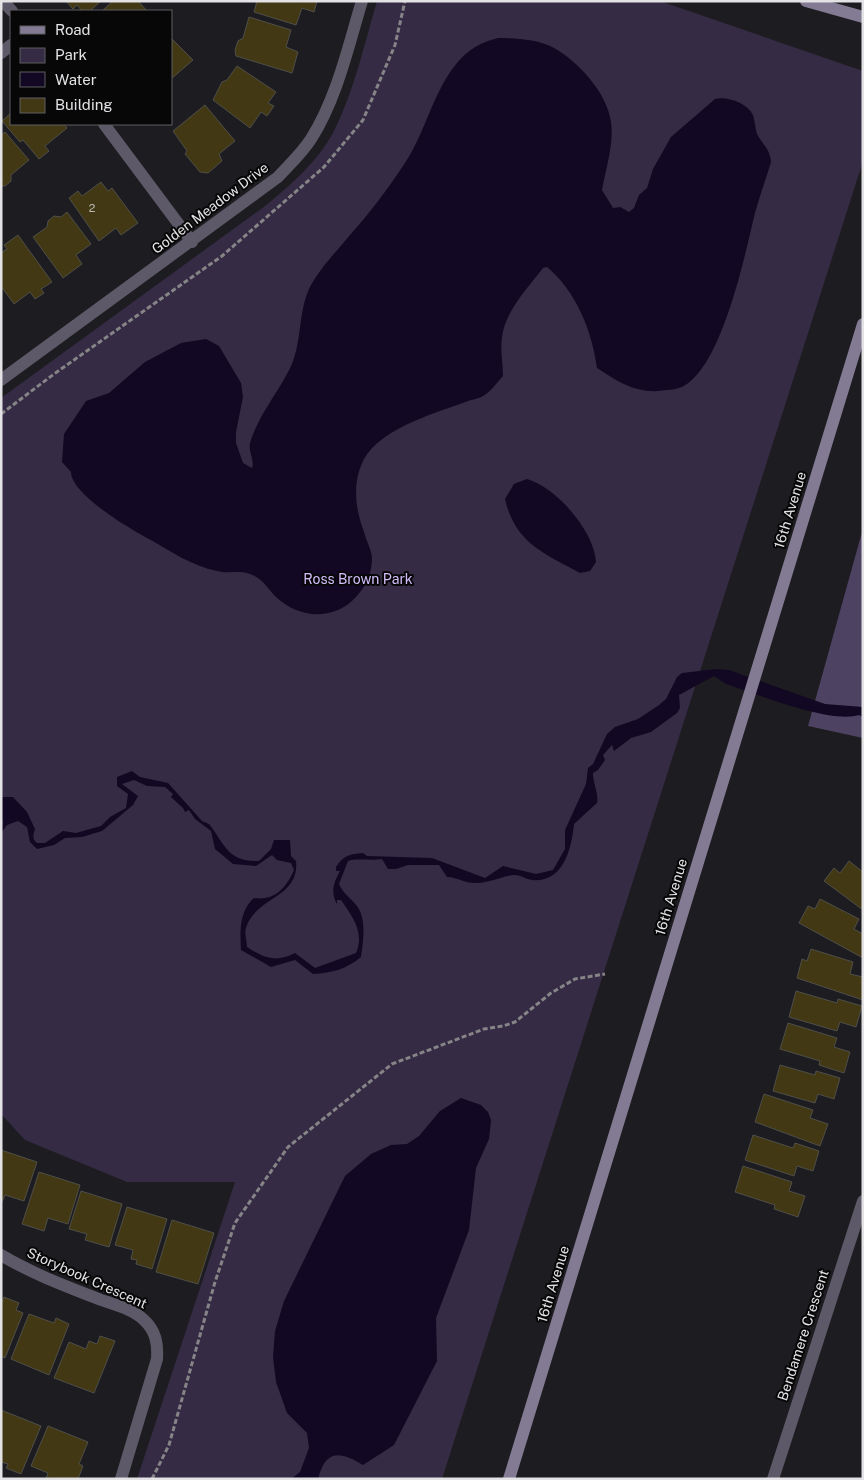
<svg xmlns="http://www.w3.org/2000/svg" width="864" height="1480" font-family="'Public Sans',sans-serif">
	<rect width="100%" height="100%" fill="#1d1c20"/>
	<!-- green -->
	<path fill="#352b44" d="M377 1H660L863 71V161L442 1479H137L235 1182H127L25 1140 1 1114V398L265 206C291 185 317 162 333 133 354 92 364 45 377 1Z"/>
	<!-- forest -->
	<path fill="#4d4262" d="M862 532H863V738L808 726Z"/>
	<!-- water -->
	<path fill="#130823" d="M498 38C516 38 538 39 554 48 579 62 607 93 611 122 614 144 606 168 602 190L613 208 620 207 629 212 634 208 639 195 647 188 653 169 671 137 715 99C727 96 747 103 753 115 755 121 755 128 757 134 763 145 770 149 771 162 766 179 760 195 755 213 745 254 722 368 682 387 677 389 671 390 667 390 638 395 620 383 597 368 592 331 576 291 547 267L543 268C528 288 505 311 502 337 500 350 503 363 503 376 493 387 487 398 471 400 439 412 382 427 364 459 352 482 355 508 364 532 366 540 371 549 372 557 372 575 366 587 353 600 331 621 297 618 275 596 267 587 262 578 250 574 240 570 227 574 217 571 192 566 170 551 149 539 130 529 71 494 71 472L62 462 64 434 86 401 109 393 145 362 181 343 206 339 219 346 241 383 243 397 236 432V443L243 463 252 468C255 460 248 452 250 443 258 415 279 392 291 366 302 342 298 314 309 289 319 269 336 252 350 235 369 214 387 190 403 166 425 135 432 93 457 63 469 49 481 42 498 38Z
		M527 479C557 488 594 531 596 562L590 571 580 573C544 553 515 543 505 499L514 484Z
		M717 669 729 670 825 704 863 707V717L859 715C830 724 757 694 726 684L714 676 679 695 680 708 677 713 651 732 631 738 614 751 612 745 603 755 605 760 598 770 593 773C593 783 599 795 597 803L574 824C572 846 564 883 533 880 527 880 521 875 515 875 504 875 490 883 477 883 466 884 457 877 447 877L439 865H408L396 869H388L382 859C371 861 356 858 348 861L339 884C344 895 350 897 357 906 367 920 363 941 361 957 346 969 333 973 313 974L295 960 271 967 241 950C240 931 239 911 254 898 275 901 286 888 294 870L291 863 277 860 272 855 256 866 233 864 215 849 211 831 195 819 189 810 185 812 183 808 171 797 173 794 165 787 147 786 134 780 122 784 138 796 133 805 102 831 82 837 65 838 54 845 37 849 30 842 27 827 18 821 7 825 1 833 3 821 1 820V797H13L27 812 35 829C33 835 32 839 37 843H45L63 831 76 833 101 826 110 817 126 808 128 794 117 786V777L132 771 140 777 168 783 202 821 209 824C225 844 227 862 259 861L271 849 274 840H290L291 856 296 861C300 898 255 897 246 928 244 933 247 941 247 947 264 958 276 963 295 953L315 968 356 953C365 932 352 916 341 900H337V904C330 892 334 882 340 871H336V867C343 856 349 854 363 853L367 856 432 858 485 878 503 866 536 874 553 870 565 849V830L586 784 588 768 593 764 607 734 615 727 638 719 659 705 666 699 677 677 682 673Z
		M461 1098 481 1105 488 1112 491 1120 489 1139 476 1168 469 1230 436 1318 437 1361 394 1445 363 1465C341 1452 326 1448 318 1479H291L300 1472 309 1448 307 1433 287 1413 276 1382 273 1357 275 1331 284 1301 345 1176 371 1154 391 1145 407 1144 419 1136 440 1111Z"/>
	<!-- building -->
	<path fill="#423914" stroke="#4f4e49" d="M66 1H101L90 11H82L77 5 73 9Z
		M113 1H138L147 11H102Z
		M257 1H317L314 12 302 8 296 25 254 12Z
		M249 17 291 30 286 47 298 52 292 73 236 56 235 50 238 41 243 38Z
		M171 38 193 60 171 79Z
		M237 66 276 92 268 103 274 106 267 116 261 112 250 128 213 100 222 82 227 80Z
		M205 105 235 141 219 154 222 161 208 173 200 172 185 154 187 151 173 131Z
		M11 113V124H64L67 128 45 146 49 151 39 159 23 140 20 142 2 121Z
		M5 132 29 160 11 175V181L5 186H1V135Z
		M101 182 108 191 112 188 138 223 121 235 116 228 99 241 69 198 78 191 82 196Z
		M67 212 91 244 76 255 82 264 63 278 33 237 47 227 48 221 54 216 61 217Z
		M18 235 52 282 41 289 44 293 35 299 30 292 14 304 1 286V253L7 249 4 245Z
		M849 861 863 872V910L824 881 834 868 840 873Z
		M820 899 859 919 854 929 863 934V958L799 923 808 906 815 909Z
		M811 949 853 962 850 974 863 977V1000L797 978 802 959 807 961Z
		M796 991 837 1003 838 999 862 1006 856 1027 840 1022 837 1031 789 1017Z
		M788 1023 837 1038 834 1047 850 1052 844 1073 819 1065 820 1061 780 1049Z
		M780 1065 815 1075 816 1071 840 1078 834 1099 818 1094 815 1103 773 1091Z
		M764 1094 813 1110 810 1118 828 1124 820 1146 755 1122Z
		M753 1135 793 1148 795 1143 819 1151 813 1171 797 1166 794 1176 745 1160Z
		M1 1150 37 1162 24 1201 5 1195 1 1204Z
		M743 1166 792 1182 789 1191 805 1196 798 1217 774 1209 775 1205 735 1192Z
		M39 1172 80 1185 68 1224 48 1218 44 1231 22 1224Z
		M81 1191 122 1204 109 1247 85 1240 87 1234 69 1229Z
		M127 1207 167 1219 152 1269 136 1264 137 1260 131 1259 133 1250 115 1245Z
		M172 1220 214 1233 198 1284 156 1272Z
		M4 1297 19 1303 16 1310 23 1313 5 1358 1 1356V1304Z
		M29 1314 54 1323 56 1318 69 1324 49 1375 11 1359Z
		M100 1336 115 1341 94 1393 54 1378 69 1342 86 1349 89 1341 97 1344Z
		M1 1410 41 1426 21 1474 6 1468 8 1464 1 1462Z
		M48 1426 88 1442 79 1464 83 1466 78 1479H46L48 1473 31 1466Z"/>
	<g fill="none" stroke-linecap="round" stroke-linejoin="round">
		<!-- path -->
		<path stroke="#858487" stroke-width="3" stroke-dasharray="5 2.5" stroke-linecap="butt" d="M1 414 54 374 222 256 324 167 363 120 395 45 405 1
			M152 1479 169 1445 215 1282 235 1223 288 1147 392 1064 484 1029 503 1026 515 1022 551 993 575 979 605 974"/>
		<!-- street -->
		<path stroke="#5e5968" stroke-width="12" d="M3 1 12 11
			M1 53 11 45
			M104 124 192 242
			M1 380 278 177C289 165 302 153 311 139 337 98 348 47 362 1
			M1 1255C31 1273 63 1285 96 1298 111 1304 132 1308 144 1320 156 1331 158 1344 157 1359L121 1479
			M773 1479 863 1201"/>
		<!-- secondary -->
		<path stroke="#837b93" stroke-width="12" d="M806 1 863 17
			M509 1479 863 324"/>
	</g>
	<g text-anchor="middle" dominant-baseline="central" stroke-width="4" stroke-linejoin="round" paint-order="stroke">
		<!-- number labels -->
		<g font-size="11" fill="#bbb8b1">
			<text x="92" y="208">2</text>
		</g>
		<!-- street labels -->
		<g font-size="14" fill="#e3e2e5" stroke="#070708">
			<text transform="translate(210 208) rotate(-37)">Golden Meadow Drive</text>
			<text transform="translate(790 510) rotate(-73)">16th Avenue</text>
			<text transform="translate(671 897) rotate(-73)">16th Avenue</text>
			<text transform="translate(87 1278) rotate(24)">Storybook Crescent</text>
			<text transform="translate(553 1284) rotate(-73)">16th Avenue</text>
			<text transform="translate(803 1335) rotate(-72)">Bendamere Crescent</text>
		</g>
		<!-- park labels -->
		<g font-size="14" fill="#d3befa" stroke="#070708">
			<text x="358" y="579">Ross Brown Park</text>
		</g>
	</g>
	<!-- border -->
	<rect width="864" height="1480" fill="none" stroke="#e3e2e5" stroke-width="5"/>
	<!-- legend -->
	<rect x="10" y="10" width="162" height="115" fill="#070708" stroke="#5f5f60"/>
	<rect x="20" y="26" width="25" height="8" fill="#837b93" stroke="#5f5f60"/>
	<text x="55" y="35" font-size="15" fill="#e3e2e5">Road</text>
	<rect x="20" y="48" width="25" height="15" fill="#352b44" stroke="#5f5f60"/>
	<text x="55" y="60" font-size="15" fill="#e3e2e5">Park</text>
	<rect x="20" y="72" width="25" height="15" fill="#130823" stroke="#5f5f60"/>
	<text x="55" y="85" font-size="15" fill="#e3e2e5">Water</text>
	<rect x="20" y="98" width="25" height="15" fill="#423914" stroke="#5f5f60"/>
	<text x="55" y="110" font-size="15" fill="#e3e2e5">Building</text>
</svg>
